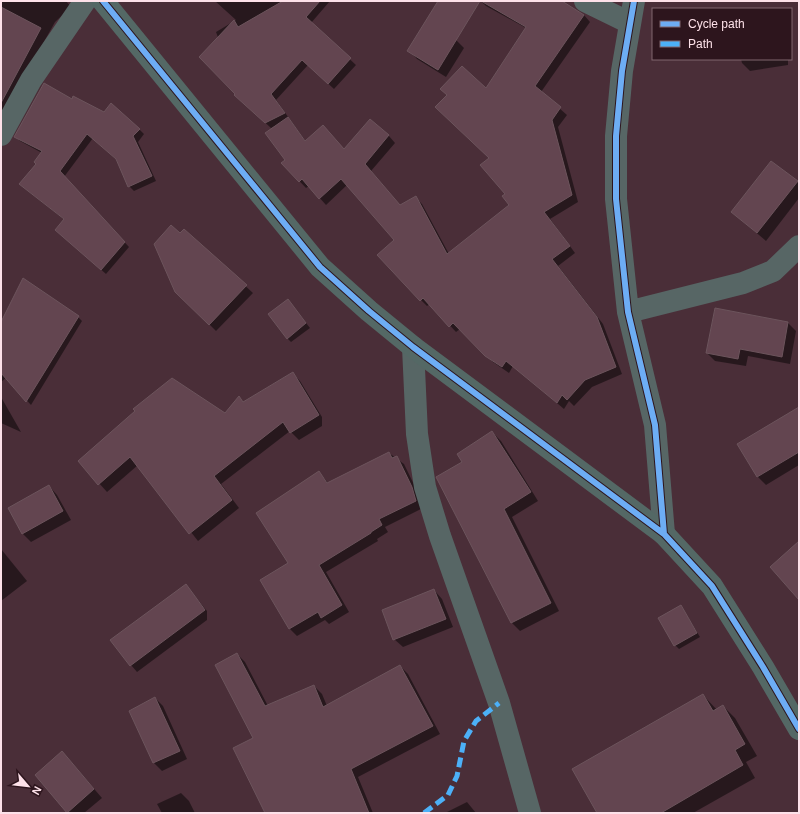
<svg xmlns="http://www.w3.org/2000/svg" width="800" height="814" font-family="Arial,sans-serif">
	<rect width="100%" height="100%" fill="#4a2e38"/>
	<!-- shadow -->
	<path fill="#0007" d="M1 1H66L71 7 55 22 1 119Z
		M215 1H330L311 23 356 65 334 89 308 65 276 100 306 142 344 150 370 120 389 136 395 143 371 171 400 206 415 197 422 204 449 254 510 205 490 158 486 90 526 28 486 6 481 1H559L584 15 590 22 541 92 567 115 558 127 578 202 550 219 575 253 558 266 603 324 622 374 592 387 574 406 569 401 564 409 513 366 509 373 493 362 460 329 456 332 430 304 427 306 421 300 395 240 347 185 326 205 309 186 306 188 282 163 286 160 275 126 271 128 241 100 216 32 236 20Z
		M456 40 464 48 446 77 417 59 409 50Z
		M741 59H788V65L750 71 742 63Z
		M72 100 139 129 144 134 138 142 156 181 134 191 129 186 117 160 93 138 64 177 129 247 106 274 62 235 65 220 26 189 42 153 20 141 16 137Z
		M797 182 799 184V198L766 241 732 212Z
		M185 230 253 293 216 331 176 291 180 235Z
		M288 300 310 328 291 342 287 338Z
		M715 309 788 323 796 331 790 364 748 356 746 366 715 361 707 353Z
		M78 317 82 321 31 405 6 378 1 382V337Z
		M292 373 300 381 322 417V426L299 440 290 431 221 484 239 508 198 541 138 465 107 492 79 461 225 414 239 397 244 403Z
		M1 397 21 432 1 423Z
		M799 415V465L766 485 758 477 738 444Z
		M492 432 501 441 538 501 512 517 559 611 520 631 512 623 437 477 464 462Z
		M389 453 404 464 419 495 423 508 385 527 388 532 377 539 378 541 326 572 349 612 329 624 325 620 297 636 290 629 261 580 290 563 319 472 329 484Z
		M49 486 57 495 71 520 31 542 23 534 9 508Z
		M1 549 27 581 1 601Z
		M186 586 207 611V620L137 672 131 665Z
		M434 590 442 599 453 627 403 647 394 639Z
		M681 606 700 637 679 649 675 645Z
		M237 654 245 662 268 706 314 686 322 694 327 706 400 666 408 674 440 734 358 777 373 813H265L254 738Z
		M703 695 717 710 723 706 735 718 757 756 746 762 755 778 693 813H598Z
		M155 698 163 706 187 759 162 771 154 763 130 711Z
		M70 761 102 798 84 813H69L36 775Z
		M181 793 189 801 195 813H162L157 804Z
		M467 802 476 813H445Z"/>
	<!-- building -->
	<path fill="#634550" stroke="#6c545c" d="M283 1H320L306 17 351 58 328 84 302 60 271 94 285 113 265 123 234 95 235 94 199 57 234 20 238 27Z
		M438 1H480L438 70 407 51Z
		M481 1H562L584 15 535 86 561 107 552 120 572 195 544 212 570 246 552 259 597 317 616 367 585 380 567 400 562 395 557 403 506 361 502 367 485 356 453 323 449 327 423 298 420 301 377 255 394 240 341 179 319 199 302 179 299 182 281 163 285 160 265 133 288 117 305 141 323 125 344 149 370 119 389 135 365 164 400 205 416 196 447 254 509 205 502 196 505 194 480 165 489 158 435 107 447 95 440 89 462 66 486 88 526 27Z
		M1 7 41 28 1 103Z
		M44 83 72 99 73 96 104 112 111 103 140 129 133 136 152 176 128 187 116 159 87 134 60 171 125 242 101 270 55 230 64 219 19 184 36 164 34 162 42 151 14 137Z
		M771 161 798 181 757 233 731 212Z
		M171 225 180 233 184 229 247 285 209 325 175 292 154 244Z
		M23 278 79 316 26 402 1 373V322Z
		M288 299 306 323 287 339 268 314Z
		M715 308 788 322 782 357 740 349 738 359 706 353Z
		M293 372 319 415 290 433 283 422 214 476 232 500 189 534 130 457 98 485 78 461 135 411 133 409 172 378 225 413 239 396 243 402Z
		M799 407V452L757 477 737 444Z
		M492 431 531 492 504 509 551 603 511 623 436 477 462 462 457 454Z
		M389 452 392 458 397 456 412 487 416 501 379 519 382 525 371 532V533L319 565 342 605 321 618 318 612 289 629 260 580 288 563 256 513 319 471 327 483Z
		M49 485 63 511 22 534 8 508Z
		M799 541V600L770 567Z
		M186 584 205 610 130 666 110 640Z
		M434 589 446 619 393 640 382 610Z
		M681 605 697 633 674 646 658 618Z
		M237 653 265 706 314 685 323 707 400 665 433 726 351 769 369 813H265L233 748 253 738 215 665Z
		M703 694 713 711 723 705 745 744 735 750 743 765 661 813H597L572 769Z
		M155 697 180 751 153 763 129 711Z
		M62 751 94 789 67 813 35 775Z"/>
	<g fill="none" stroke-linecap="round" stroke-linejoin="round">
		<!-- street -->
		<path stroke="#576665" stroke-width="22" d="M585 1 630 23
			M634 1 622 71 616 136V199L628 312 655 425 664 534
			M1 135 31 80 85 1
			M628 312 743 283 773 271 799 246
			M413 347 417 434 425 487 440 536 499 703 530 813"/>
		<!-- secondary -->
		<path stroke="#546865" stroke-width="22" d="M103 1 320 267 369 311 413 347 664 534 712 586 763 667 799 729"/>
		<!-- quiet -->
		<path stroke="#4cb0f7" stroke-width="5" stroke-dasharray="10 5" stroke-linecap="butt" d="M424 813 448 795 457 776 464 741 476 721 499 703"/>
		<!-- cycleway casing -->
		<g stroke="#2d151d" stroke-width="8">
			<path id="cycleway" d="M103 1 320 267 369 311 413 347 664 534 712 586 763 667 799 729
				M634 1 622 71 616 136V199L628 312 655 425 664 534"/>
		</g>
		<!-- cycleway -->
		<use href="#cycleway" stroke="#6dadf4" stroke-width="6"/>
	</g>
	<!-- border -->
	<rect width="800" height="814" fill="none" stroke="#fde1e9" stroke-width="4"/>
	<!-- legend -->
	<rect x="652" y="8" width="140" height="52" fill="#2d151d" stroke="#80676f"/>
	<rect x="660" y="21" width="20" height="6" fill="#6dadf4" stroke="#80676f"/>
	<text x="688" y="28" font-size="12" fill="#fde1e9">Cycle path</text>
	<rect x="660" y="41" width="20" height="6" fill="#4cb0f7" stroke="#80676f"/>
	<text x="688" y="48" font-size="12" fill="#fde1e9">Path</text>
	<!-- north arrow -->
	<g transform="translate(28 786) rotate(118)" stroke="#2d151d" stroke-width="3" paint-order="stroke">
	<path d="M0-3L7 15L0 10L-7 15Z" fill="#fde1e9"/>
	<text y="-6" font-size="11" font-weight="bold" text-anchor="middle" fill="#fde1e9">N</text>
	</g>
</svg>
